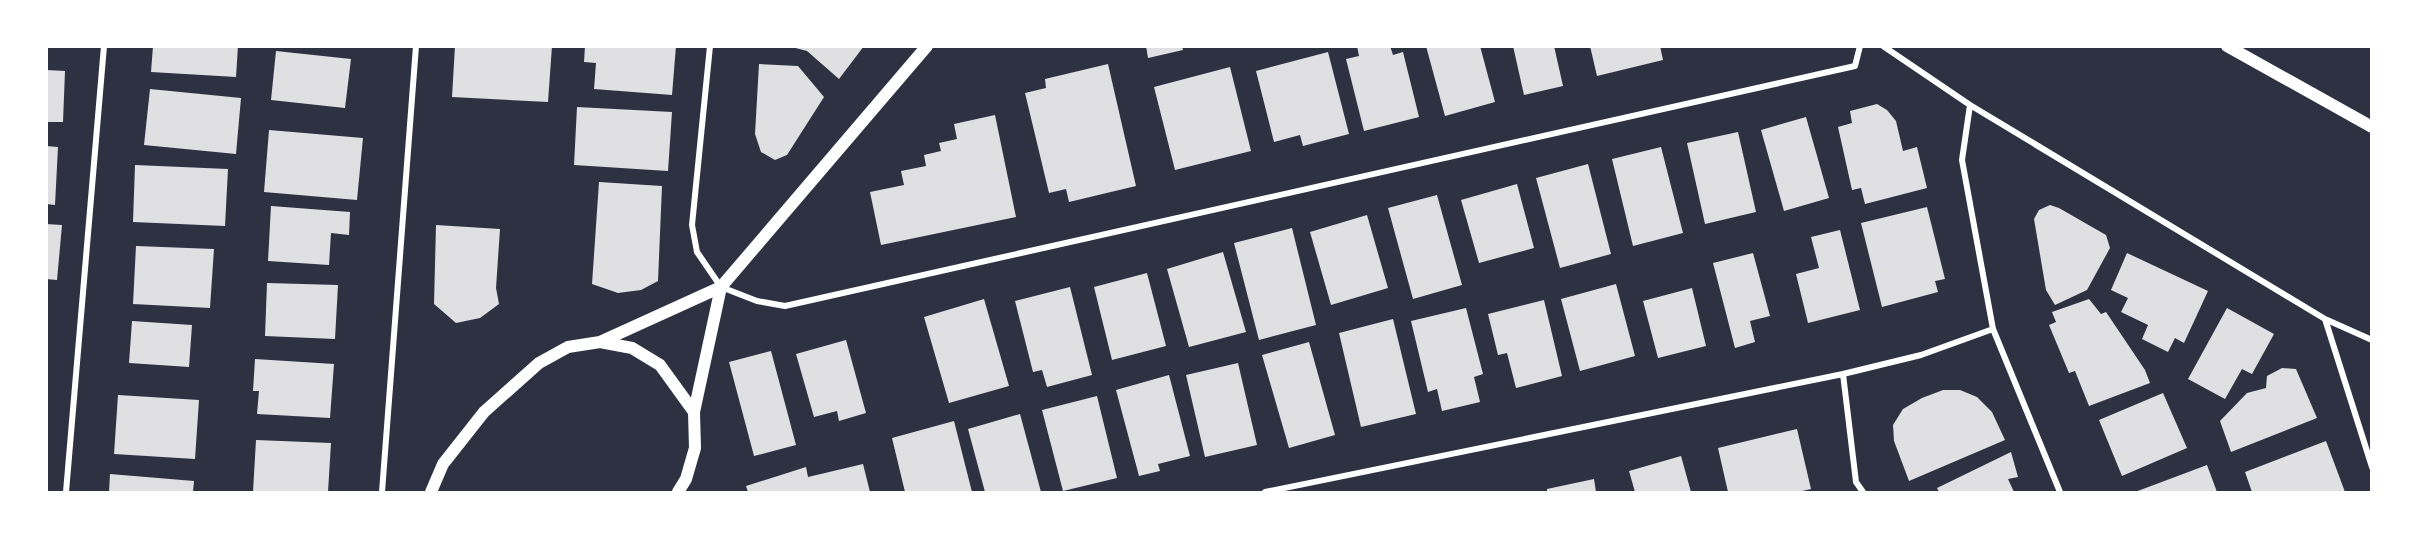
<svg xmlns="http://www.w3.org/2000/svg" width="2418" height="539" font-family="Barlow,sans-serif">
	<rect width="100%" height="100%" fill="#2d3142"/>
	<!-- building -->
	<path fill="#e0e0e3" d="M153 46H238L236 77 151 72Z
		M455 46H552L548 102 452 97Z
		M585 46H676L672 95 594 89 596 63 584 62Z
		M788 46H864L839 79 807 51Z
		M1146 46H1182L1183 50 1148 58Z
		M1357 46H1390L1393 55 1403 52 1419 117 1364 131 1346 59 1359 56Z
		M1426 46H1480L1495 102 1445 116Z
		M1513 46H1554L1563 86 1524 95Z
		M1590 46H1660L1663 60 1597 76Z
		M276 51 351 59 345 108 271 100Z
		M1328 52 1349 134 1303 146 1300 135 1274 142 1256 71Z
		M759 64 798 66 824 97 787 155 775 160 761 152 755 134Z
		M1108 64 1136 186 1069 202 1066 189 1049 193 1025 93 1046 88 1045 79Z
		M1230 67 1251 151 1175 170 1154 87Z
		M46 70 65 71 63 122H46Z
		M150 89 241 98 236 154 144 145Z
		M1877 104 1887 110 1896 121 1903 151 1917 147 1927 188 1865 204 1861 188 1852 190 1838 127 1852 123 1850 111Z
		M577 107 672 112 668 171 574 165Z
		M995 115 1016 217 881 245 870 192 904 185 901 171 926 166 924 155 941 151 939 143 957 139 954 124Z
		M1806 117 1829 198 1784 211 1761 130Z
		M269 130 363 138 357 200 264 192Z
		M1738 132 1756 212 1705 224 1687 143Z
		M46 146 58 147 55 205 46 204Z
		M1661 147 1683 233 1633 246 1612 159Z
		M1588 164 1611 254 1560 268 1536 178Z
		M135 165 228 169 225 226 133 222Z
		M599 182 662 186 658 281 641 290 618 293 592 284Z
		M1517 184 1534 248 1479 263 1461 200Z
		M1437 195 1462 285 1413 299 1388 208Z
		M2050 205 2059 208 2106 235 2110 248 2087 290 2055 305 2046 290 2034 219 2039 210Z
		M271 206 350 212 349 235 331 233 329 265 268 261Z
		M1927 207 1945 279 1935 281 1938 292 1882 307 1861 223Z
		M1367 215 1388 288 1331 305 1310 232Z
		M46 224 62 225 57 280 46 279Z
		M436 225 500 229 496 288 499 304 480 318 456 323 434 304Z
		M1292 228 1316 325 1259 340 1234 243Z
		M1840 230 1860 310 1808 323 1796 274 1819 268 1811 237Z
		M136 246 214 249 210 308 133 304Z
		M1223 252 1246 332 1189 347 1167 269Z
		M1753 253 1770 316 1750 321 1755 342 1735 348 1713 263Z
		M2127 253 2208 291 2184 343 2175 338 2168 352 2142 339 2148 325 2121 312 2128 298 2111 290Z
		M1147 273 1166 346 1112 360 1094 287Z
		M267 283 338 285 335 339 265 336Z
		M1616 284 1635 356 1580 371 1561 299Z
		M1070 287 1092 375 1047 387 1042 370 1033 372 1015 301Z
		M1692 288 1706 346 1658 358 1643 301Z
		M984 299 1009 386 949 403 924 317Z
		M2089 299 2101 314 2106 312 2145 370 2150 383 2089 406 2075 371 2069 373 2049 325 2056 322 2052 312Z
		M1544 300 1562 376 1516 388 1507 353 1498 355 1488 314Z
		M1466 308 1483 374 1474 377 1480 402 1442 411 1437 389 1428 392 1411 321Z
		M2227 308 2274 334 2252 374 2242 369 2225 399 2188 379Z
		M1393 319 1416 414 1361 427 1339 333Z
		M132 321 192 325 189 367 129 363Z
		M846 340 866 413 839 421 837 411 814 417 796 354Z
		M1309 342 1335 435 1289 448 1262 355Z
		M771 351 796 445 754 456 729 362Z
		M255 359 334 364 330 418 257 414 259 391H253Z
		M1238 363 1257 445 1205 457 1186 375Z
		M2282 368 2296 369 2317 418 2231 452 2220 421 2247 393 2266 388 2267 376Z
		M1169 375 1190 456 1158 464 1160 471 1139 476 1116 390Z
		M1943 390H1960L1977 397 1992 412 2005 440 1909 481 1894 441 1893 425 1903 409 1922 398Z
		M2163 393 2187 448 2122 476 2099 420Z
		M118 395 199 400 195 459 114 454Z
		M1097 396 1117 478 1063 491 1042 410Z
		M1020 414 1041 492H985L968 429Z
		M954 421 972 492H905L892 438Z
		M1797 429 1811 489 1798 492H1728L1718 448Z
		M256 440 331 443 328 492H253Z
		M2326 441 2345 492H2252L2245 472Z
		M2011 452 2018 477 2008 479 2014 492H1939L1937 488Z
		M1681 456 1691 492H1635L1629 471Z
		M863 464 870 492H748L746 486 806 467 808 477Z
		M2207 465 2217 492H2135Z
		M110 474 194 481 193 492H109Z
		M1594 479 1596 492H1547V489Z"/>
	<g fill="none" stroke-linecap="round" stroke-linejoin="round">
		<!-- minor -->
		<path stroke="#fff" stroke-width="6" d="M710 46 692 225 697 252 721 287 757 301 785 306 1855 66 1860 46
			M1883 46 1970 105 2325 319 2372 340
			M1970 105 1962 160 1993 329 2060 492
			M2325 319 2372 467
			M1843 374 1856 482 1863 492
			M66 492 104 46
			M382 492 416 46
			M1265 492 1843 374 1921 355 1993 329"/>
		<!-- secondary -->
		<path stroke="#fff" stroke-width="12" d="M2227 46 2372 127
			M600 342 632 348 660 365 694 412
			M431 492 443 464 484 412 539 363 568 347 600 342 721 287 927 46
			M678 492 686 479 695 448 694 412 721 287"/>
	</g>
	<!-- border -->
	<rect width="2418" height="539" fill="none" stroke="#ffffff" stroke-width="96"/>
</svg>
